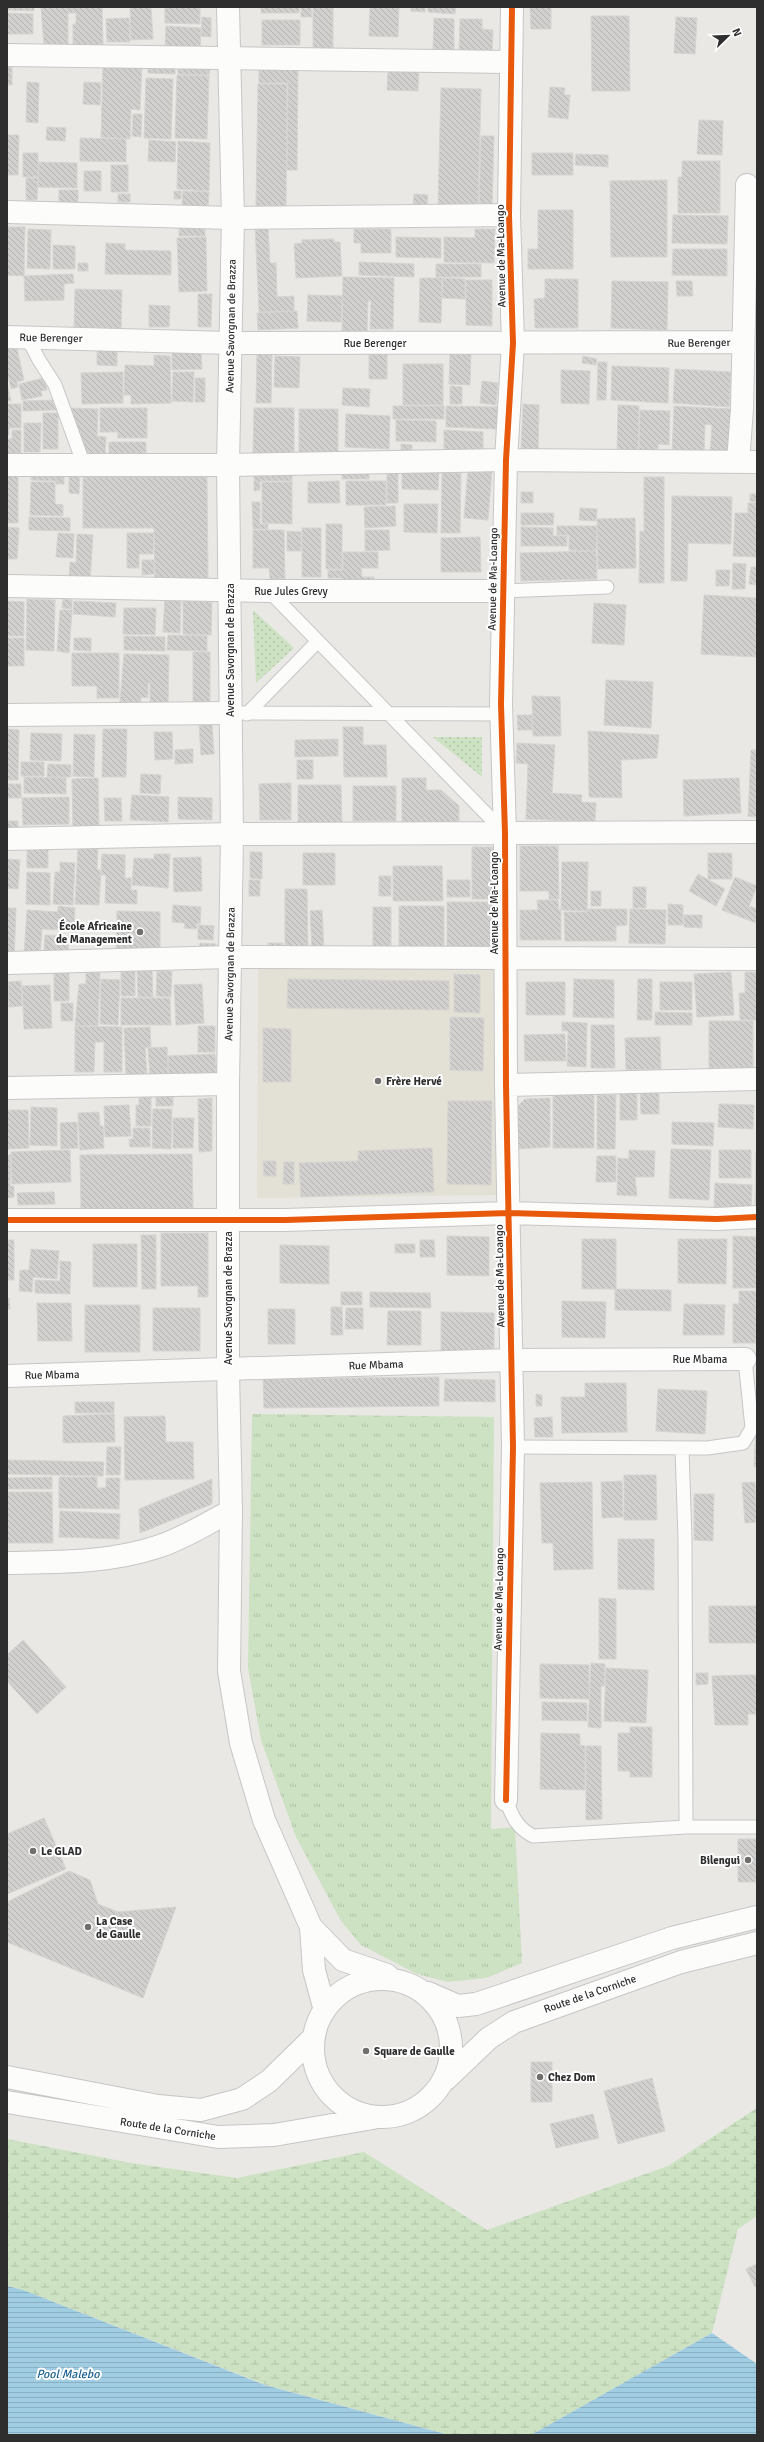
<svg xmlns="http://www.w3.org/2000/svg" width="764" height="2442" font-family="Signika,sans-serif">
	<defs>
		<pattern id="grass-dots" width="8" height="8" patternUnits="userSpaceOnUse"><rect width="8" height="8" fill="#cce2c2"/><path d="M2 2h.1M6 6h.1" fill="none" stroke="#b0c2a7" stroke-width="1.8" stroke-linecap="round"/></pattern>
		<pattern id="wetland-marsh" width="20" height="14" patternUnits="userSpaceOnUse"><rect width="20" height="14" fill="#cce2c2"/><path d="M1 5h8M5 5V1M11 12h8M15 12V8" fill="none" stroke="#b0c2a7"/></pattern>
		<pattern id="park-tufts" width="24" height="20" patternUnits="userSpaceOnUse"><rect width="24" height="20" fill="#cce2c2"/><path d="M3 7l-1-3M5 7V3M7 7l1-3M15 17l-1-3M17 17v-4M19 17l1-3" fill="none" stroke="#b0c2a7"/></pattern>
		<pattern id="water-rules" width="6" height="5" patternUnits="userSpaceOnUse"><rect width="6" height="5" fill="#a1cde3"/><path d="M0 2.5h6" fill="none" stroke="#8bb0c3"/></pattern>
		<pattern id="building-back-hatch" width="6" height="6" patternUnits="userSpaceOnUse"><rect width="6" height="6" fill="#d2d0ce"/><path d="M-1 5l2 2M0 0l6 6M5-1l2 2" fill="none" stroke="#b5b3b1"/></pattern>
	</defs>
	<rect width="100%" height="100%" fill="#eae8e5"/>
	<!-- education -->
	<path fill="#e3e0d5" d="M497 967 499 1195 257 1198 258 968Z"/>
	<!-- grass -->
	<path fill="url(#grass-dots)" d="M253 610 294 648 256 683Z
		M433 737H482V777Z"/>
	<!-- wetland -->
	<path fill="url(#wetland-marsh)" d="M757 2108V2216L738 2229 712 2333 531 2435H449L266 2385 23 2290 7 2286V2139L131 2163 237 2178 364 2152 487 2230 668 2166Z"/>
	<!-- park -->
	<path fill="url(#park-tufts)" d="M252 1414 494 1417 491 1829 515 1827 522 1963 486 1978 448 1982 417 1974 361 1945 341 1921 296 1837 261 1740 248 1668Z"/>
	<!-- water -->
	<path fill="url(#water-rules)" d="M7 2286 23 2290 265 2385 449 2435H7Z
		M712 2333 757 2364V2435H531Z"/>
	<!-- building -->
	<path fill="url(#building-back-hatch)" stroke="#d6d4d1" d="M7 7H34V11L7 10Z
		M41 7H102L103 45H73V24H76V13H68V45H44Z
		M130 7H151L153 39 131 40Z
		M165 7H200V24L165 23Z
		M261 7H299V13H261Z
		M301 7H311L312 17H301Z
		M313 7H333V50H313Z
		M370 7H399L398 37 369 36Z
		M411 7H425V12L411 11Z
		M428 7H456L455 14 428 12Z
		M530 7H551V29H531Z
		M7 13 33 14V34H7Z
		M591 16H629L630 91H592Z
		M202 17 211 18V37L201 36Z
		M676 17 697 18 695 54 674 53Z
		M129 18 130 42H107L106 19Z
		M434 18 454 19V50L433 49Z
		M460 19H482V29L493 30 492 55 459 53Z
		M262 20H300V45H262Z
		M166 26 201 28 200 50 165 49Z
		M103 65 142 66 140 110 131 109 130 139 101 137Z
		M148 65 175 66V74L148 73Z
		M178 66 210 67 209 75 178 74Z
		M7 67H12V85H7Z
		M259 67H298L297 170H287L288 83H259Z
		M388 68 419 69 418 91 387 90Z
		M177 75 209 76 207 139 175 138Z
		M146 78 173 79 171 139 144 138Z
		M27 82 39 83 38 123 26 122Z
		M84 82 101 83 100 105 83 104Z
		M258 84H287L286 206H256Z
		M550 87 565 88 564 95H570L568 119 548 117Z
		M441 88 481 89 478 208 438 207Z
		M133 114H142L141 137 132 136Z
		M699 120 723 121 722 155 697 154Z
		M47 127 66 128 65 141 46 140Z
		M7 135H19L18 175H7Z
		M481 136H494L492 208H479Z
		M80 138 126 139V162L80 161Z
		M149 140 176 142 175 162 148 161Z
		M178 141 210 143 209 191 177 189Z
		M23 153H38V177H23Z
		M532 153H573V175H532Z
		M576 154 608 155V167L575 165Z
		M682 161H720V213H678V177H682Z
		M39 162 77 163V188L38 187Z
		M111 165H128V192H111Z
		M84 171H101V191H84Z
		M26 178H38L37 200H26Z
		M667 180V257H611L610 181Z
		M59 190H78V204L59 203Z
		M174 191H181V199H174Z
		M183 191 209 192 208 207 182 205Z
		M118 194H130V202H118Z
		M414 194 428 195 427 206 413 205Z
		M538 210H573V269H528V249H538Z
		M673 215 728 216 727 244 672 243Z
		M179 225H205V236H179Z
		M255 226H268L270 263H276L277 297 294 296V311L259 312Z
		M7 227H25L24 276 7 275Z
		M28 229 51 230 50 269 27 268Z
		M354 229H391V253H361V243H354Z
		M475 229H495L494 263 444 262V237L475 238Z
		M206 237 207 291 179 292 177 238Z
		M396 237 441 238V258L396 257Z
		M334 239V242H340L342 276 296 278 294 244 302 243V240Z
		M106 243 125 244V250L171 251V275L105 274Z
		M53 245 75 246V269H53Z
		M673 249H727V276L672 275Z
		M359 262 414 264V277L359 275Z
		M78 263H88V271H78Z
		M436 264H481V277H436Z
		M73 274 74 283 64 284V300L25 301 24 276Z
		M343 277 394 278 393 329H370L371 301H368L367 333H342Z
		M420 278H442L441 323 419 322Z
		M443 278 465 279V299L442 298Z
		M545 279H578V328H535L534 299 545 298Z
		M466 280H492V326L466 325Z
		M612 281 668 282 667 330 611 328Z
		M676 281H692L693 296H677Z
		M75 289 122 290 121 331 74 329Z
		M198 294H212L211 327H198Z
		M308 295 342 296 341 322 307 321Z
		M149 305 170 306 169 327H149Z
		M297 311 298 328 258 330 257 313Z
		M16 344 24 380 17 382 18 387 11 389 7 372V346Z
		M97 348H117V366L97 365Z
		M201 350 202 369 172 370V351Z
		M450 353H471L470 385 449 384Z
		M257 354 272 355 271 403H256Z
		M369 354H387V379H369Z
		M154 355 170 356 171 403 131 404V395H124L125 365 154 366Z
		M275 356 300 357 299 388 274 387Z
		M583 356 597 359 596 365 582 363Z
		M598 362H607L606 400H597Z
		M403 364H443V405H403Z
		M612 366 669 368 668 403 611 400Z
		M675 369 731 372 729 407 673 403Z
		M561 370 590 371 589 404 561 403Z
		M123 372V403L82 404 81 373Z
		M173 372H194L193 402 172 401Z
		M44 378 47 390 41 391 42 396 22 400 19 384Z
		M195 378H205V402H195Z
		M482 381 498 383 496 405 480 403Z
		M7 383 11 401H7Z
		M450 386 462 387V404H450Z
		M343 388 370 389 369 407 342 405Z
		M56 400V410L23 411V401Z
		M7 404H21V428H9V435H7Z
		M523 404 539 405 538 452 521 451Z
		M618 405 639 406 638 456 617 455Z
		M393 406H444V419H393Z
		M446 406 498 407 497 429 446 427Z
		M674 406 731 409 730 456 710 455 712 425 705 424 704 456 672 454Z
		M69 408 98 409 97 436 106 437 105 458 86 455Z
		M100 408H147V438H118V432H100Z
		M254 408H294V455H253Z
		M299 409H338V453H299Z
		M640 410 670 411 669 445 658 444V451L639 450Z
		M43 413H58V449H43Z
		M346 414 390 416 389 449 345 447Z
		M396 420 436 421V442L396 441Z
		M24 423H41L40 452H24Z
		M12 430H21V454H7V439H12Z
		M444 430 483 432V455L444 454Z
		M109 442H146V456H109Z
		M401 444 412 445V452L401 451Z
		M69 469H80L79 494 69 493Z
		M31 470 64 471V484H56V481L31 480Z
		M468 470 492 472 488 520 464 518Z
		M387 471H398V503H387Z
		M402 471 439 472 438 490 402 489Z
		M254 472 292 473V481H260V490L254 491Z
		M369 472V479H342V473Z
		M7 473H18V523H7Z
		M442 473H461L460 533H441Z
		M83 477H207L208 578 155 579 154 528H83Z
		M644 477H664V583H639L640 531 644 532Z
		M339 481 340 503H308V482Z
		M346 481H386V505H346Z
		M31 482H55V504L63 505V516L30 515Z
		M262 482H292V524L262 523Z
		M521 492H533V503H521Z
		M750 494H757V502L750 501Z
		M672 496 732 497 731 544 688 543 687 581H671Z
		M252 502H260V524H268V529H253Z
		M748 503H757V565V557L733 556 735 513H748Z
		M404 504H438L437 533 404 532Z
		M395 506 396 526 365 528 364 507Z
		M580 508 597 509 596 521 579 520Z
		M521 513H554L553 525H521Z
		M29 517 70 518V531L29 530Z
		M635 518 636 568 598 569 597 519Z
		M326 524H342V569H326Z
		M557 526H597L596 551 569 550V535H557Z
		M7 527 19 528 17 559H7Z
		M521 527 553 528V536H567V546H521Z
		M302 528H321V577H302Z
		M253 530H284L285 579H270L269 568H253Z
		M365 530H389L390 550 365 551Z
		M287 531 301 532V551H287Z
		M58 533 74 534 73 558 56 557Z
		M127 533H154L153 554H139V568H127Z
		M77 534 93 535 90 581 69 579 70 562 76 563Z
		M480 537 481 572H441V538Z
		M596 551 597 579 521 581 520 553Z
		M343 552H378V568H361L362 577H374V584H343V578H328V570H343Z
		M142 560H154V574L142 575Z
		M733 563 746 564 745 589H732Z
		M751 567H757V585L749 584Z
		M716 570H730L729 586H716Z
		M704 595 757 598V657L701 654Z
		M165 596 181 597 180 633 163 632Z
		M27 599 55 600 54 651 26 650Z
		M63 599 72 600V609L62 608Z
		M7 601 24 602V636H7Z
		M74 601 116 603 115 617 73 614Z
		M183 601 212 602 211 635 183 634Z
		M594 603 626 605 624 645 592 643Z
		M124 608H156L155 635 123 634Z
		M60 610H72L69 653 57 651Z
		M168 635 207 636V651L167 650Z
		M124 636 165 637V651L124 650Z
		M7 638H24V666H7Z
		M74 638H91V651L74 650Z
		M193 652H210V702H193Z
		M72 653H119V698H97V686H72Z
		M124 654 169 655 168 703H150V683H148V698L141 697V703L120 702Z
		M606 680 653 682 651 728 604 725Z
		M532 696 560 697 561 736H533Z
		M517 715H532V730H518Z
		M199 724H212L214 754 201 755Z
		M343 727H363V745H386L387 777H344Z
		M7 729 19 730 18 780H7Z
		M103 729H127L126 777H102Z
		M588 731 659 735 657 758 621 760 622 798 589 797Z
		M154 732H172L173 759 155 760Z
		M31 733 62 734 61 761 30 760Z
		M74 734 95 735 94 777 73 776Z
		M338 739V756L295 757V740Z
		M517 743 555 745 552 793 582 795 581 802 596 803 595 822 526 819 528 764 516 763Z
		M193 749V763L175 764V750Z
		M751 750H757V817L748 816Z
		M297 760H313V779H297Z
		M21 762H44V776H21Z
		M48 764 71 765V777H47Z
		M141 774 161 775 160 794 140 793Z
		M24 777 66 778V794L24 793Z
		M98 778 99 829H73L72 779Z
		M402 778H426V790H441L459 806V824L402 832Z
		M739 778 741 813 684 816 683 780Z
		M291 783V820H260L259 784Z
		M7 784H21V798H7Z
		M298 785H341L342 824 298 825Z
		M353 786H396V821H353Z
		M132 795 169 797 168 822 130 820Z
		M69 797V824L23 825 22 798Z
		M178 797 212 798V820L178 819Z
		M104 798H121L122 821H105Z
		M7 821H18V828H8Z
		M520 846H558L559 899H549V891H520Z
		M472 847H493L494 899H472Z
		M27 848H48V868H27Z
		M78 848 98 849 97 870H101L99 905 75 904Z
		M250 852H262V879L250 878Z
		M303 853H335V885H303Z
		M708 853H732V879H708Z
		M102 854 125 855V878H131V890H137V904L105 903 106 875H101Z
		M154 854H170L168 888 132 885 134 858 154 859Z
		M201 857 202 891 174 892 173 858Z
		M7 859 20 860 18 889 7 888Z
		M60 862 75 863 73 905 53 904 55 872H60Z
		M562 862H588L587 911 561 910Z
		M393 866H442L443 901H393Z
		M27 872 50 873V905L26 904Z
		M698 874 725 889 716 906 689 891Z
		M379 876H391V896H379Z
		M735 877 757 886 749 906 757 909 756 923 722 910Z
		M249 880H260V896H249Z
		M447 880H470V897H447Z
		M633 887H646V908H633Z
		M285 889H307L308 949H285Z
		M591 891H601V906H591Z
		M537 900H558L559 911 561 910V940H520V910H538Z
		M447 902H493L494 948H447Z
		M668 904 683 905V925H668Z
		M173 905 201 907 200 924 197 923 196 929 184 928 185 923 172 922Z
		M58 906 75 908 74 931 42 929 40 956 24 955 27 910 58 912Z
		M399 906H444V946H399Z
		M373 907H391V947H373Z
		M7 908H16L14 961H7Z
		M588 909H627V925L616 926V941H565L564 912H587Z
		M630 909 666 910 665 944 629 943Z
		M322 910 324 950H312L310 911Z
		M117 911 160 912V956H116Z
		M684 915H702V928L684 927Z
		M198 925 214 926 213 940 198 939Z
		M45 935 69 936 68 954 44 953Z
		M200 943 216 944V953L199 952Z
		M268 943H283V951H268Z
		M54 968H69V1001H54Z
		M121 971H135V996H121Z
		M137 971H152L153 997H138Z
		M157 971H172L171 997 156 996Z
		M86 972 100 973 98 1026 75 1025 79 984H86Z
		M731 972 734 1015 697 1017 694 974Z
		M745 972H757V1020H740L739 993H745Z
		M454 974 480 975V1013L454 1012Z
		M101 979 120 980 118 1025 100 1024Z
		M288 979 449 981V1010L287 1008Z
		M574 979 614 980V1018L573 1017Z
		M638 979H652V1020H637Z
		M21 981 22 1006 9 1007 8 982Z
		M526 982H565V1015H526Z
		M660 982H692V1010H660Z
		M202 984 204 1023 176 1025 174 985Z
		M50 985 52 1028 24 1029 22 986Z
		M121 998H170L171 1025H121Z
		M61 1003H73V1021H61Z
		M655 1012 692 1013V1025H655Z
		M450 1017 484 1018 483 1071 450 1070Z
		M709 1021H753V1068H709Z
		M562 1022 587 1023 586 1067 567 1066 568 1031H562Z
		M591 1025H614L615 1068H591Z
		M75 1026 122 1027V1072H104V1042H95L94 1072H75Z
		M198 1026H215V1052H198Z
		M150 1027 151 1047 145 1048 147 1075 126 1076 124 1028Z
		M263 1028 291 1029V1082H263Z
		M565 1034 566 1061H525L524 1035Z
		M660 1037 661 1069 626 1070 625 1038Z
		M167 1047 168 1077 150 1078 148 1048Z
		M215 1054 217 1078 169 1081 168 1056Z
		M640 1091 659 1092V1114H641Z
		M620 1092H637V1120H620Z
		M553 1094 594 1095V1148H553Z
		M156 1095H173V1106H156Z
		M597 1095H616L615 1149H597Z
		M139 1096 151 1097V1126H136V1105H139Z
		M212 1098V1151L199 1152 198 1099Z
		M550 1098V1147L518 1149 516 1108 525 1099Z
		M448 1101H492L491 1185 447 1184Z
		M719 1104 754 1105 753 1129 718 1127Z
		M129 1105 131 1136 105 1137 104 1106Z
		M31 1107 57 1108V1146L30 1145Z
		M153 1109H172L171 1149 152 1148Z
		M7 1110H28L29 1148 7 1149Z
		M99 1112 100 1126H103L104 1148 80 1150 78 1113Z
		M173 1118H194L193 1148H173Z
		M77 1122 78 1148 61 1149 60 1123Z
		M672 1122 714 1123 713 1146 672 1144Z
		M133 1128H150V1147H130L129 1139H133Z
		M432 1148 434 1192 301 1197 299 1163 358 1161V1151Z
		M671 1149 711 1150 709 1200 669 1198Z
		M70 1150 71 1182 12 1184 11 1152Z
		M629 1150 655 1151 654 1177H635L637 1196 617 1195 618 1158 629 1159Z
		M719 1150H751V1178H719Z
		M756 1151H757V1206H755Z
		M192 1154 193 1209 81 1210 80 1155Z
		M7 1155H11L10 1186H14V1197L7 1198Z
		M597 1156H616V1182H596Z
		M263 1161H276V1176H264Z
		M284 1162H294V1184H283Z
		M715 1183 752 1185 751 1208 714 1207Z
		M54 1192 55 1204 18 1205 17 1193Z
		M161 1233H208V1297H198V1286H161Z
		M141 1235H156V1289H142Z
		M447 1236 489 1237V1276L447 1275Z
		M733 1236 757 1237V1288H733Z
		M582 1239H616V1289H582Z
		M678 1239H727L726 1284 678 1283Z
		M7 1240H14V1280H7Z
		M420 1240H434L435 1257H420Z
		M93 1244H137V1287H93Z
		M395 1244H415V1253H395Z
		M280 1245 329 1246V1284L280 1283Z
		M31 1249 59 1251 57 1279 33 1277 32 1292 19 1291 20 1270H29Z
		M60 1261 71 1262 70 1294 35 1293V1280L60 1281Z
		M615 1289 671 1290V1311L615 1310Z
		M739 1291H757V1343H733V1304H739Z
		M341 1292H362V1305H341Z
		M370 1292 430 1293 431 1308 370 1307Z
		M9 1298 10 1309H7V1299Z
		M562 1301 606 1302 605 1338 562 1337Z
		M37 1303H71L72 1341H38Z
		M684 1304 725 1305 724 1335H683Z
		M85 1305H140V1352H85Z
		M331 1307H342L343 1335H331Z
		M153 1308H200V1351H153Z
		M346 1308H363V1329H345Z
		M268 1309H295V1344H268Z
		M388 1311H421V1345H387Z
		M441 1312 494 1313V1352L441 1351Z
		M439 1377V1406L264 1408 263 1379Z
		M445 1379 495 1380V1402L444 1401Z
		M585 1383H626L627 1432 562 1433 561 1397H585Z
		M658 1389 707 1391 705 1434 656 1431Z
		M536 1394 542 1395V1406H536Z
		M75 1402H114V1413H75Z
		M757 1404V1467H754Z
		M114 1414 115 1442 63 1443V1416Z
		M165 1416 166 1442H193L194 1479 125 1480 124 1417Z
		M552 1417 553 1437H535L534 1418Z
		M107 1447H121L120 1475H106Z
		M7 1460 104 1462 103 1476 7 1474Z
		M624 1475H656L657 1520H624Z
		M52 1477V1489H7V1478Z
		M59 1477H97V1488H106V1478H120L119 1509 59 1508Z
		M212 1479V1504L140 1533 139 1509Z
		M622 1481 623 1517 602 1518 601 1482Z
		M592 1482 593 1569 554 1570 553 1543H542L540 1483Z
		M755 1482 757 1522 745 1523 742 1483Z
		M7 1492H52L53 1543H7Z
		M694 1494H714L713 1541 694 1540Z
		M60 1511 120 1514 119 1539 59 1537Z
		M618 1539H654V1590L618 1589Z
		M599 1598 616 1599V1659H599Z
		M709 1606H757V1643H709Z
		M23 1640 66 1687 37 1714 7 1681V1655Z
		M591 1663 605 1664 604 1686H601V1728L588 1727Z
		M540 1664 589 1665V1699L540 1698Z
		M606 1668 648 1670 646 1723 604 1721Z
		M696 1673H708V1684L696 1685Z
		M746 1675H757V1714H748V1725H715L712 1676Z
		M542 1702 587 1703V1721L542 1720Z
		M630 1727H652V1777H630V1771H618V1733H630Z
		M541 1733 580 1734V1745L585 1746V1790L540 1789Z
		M586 1746H601L602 1819 586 1820Z
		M44 1818 66 1869 7 1894V1834Z
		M738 1839H757V1882H738Z
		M69 1871 90 1880 98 1904 118 1912 176 1907 143 1998 7 1942V1902Z
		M531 2062H552V2102H531Z
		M652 2078 665 2131 618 2144 604 2091Z
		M593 2114 599 2138 556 2148 550 2124Z
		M757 2264V2286L755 2287 746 2269Z"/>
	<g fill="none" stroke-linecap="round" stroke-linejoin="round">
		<!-- lane casing -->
		<g stroke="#c7c6c7" stroke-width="15">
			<path id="lane" d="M27 337 39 360 55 385 84 465
				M269 591 505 833
				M503 591 607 587
				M230 713 501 714
				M247 714 317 642
				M513 1447 707 1448 743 1443 752 1428 745 1359
				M682 1449 685 1540 686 1827
				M506 1800C512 1816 517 1828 533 1836L686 1827H757"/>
		</g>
		<!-- street casing -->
		<g stroke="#c7c6c7" stroke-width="24">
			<path id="street" d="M7 55 511 62
				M7 212 233 218 509 215
				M7 337 230 343 743 342
				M738 462 742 409 747 185
				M7 465H228L506 460 757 462
				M7 586 269 591H503
				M7 715 230 713
				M7 839 232 834 757 832
				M7 963 230 957 757 959
				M506 1085 757 1079
				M7 1088 228 1084
				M7 1220H285L509 1213 717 1219 757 1217
				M7 1376 512 1360 745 1359
				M7 1563C58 1562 108 1563 157 1547 183 1539 207 1523 231 1511
				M506 1800 513 1447 506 1085 505 833 501 704 506 460 513 343 509 215 512 7"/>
		</g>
		<!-- secondary casing -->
		<g stroke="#c7c6c7" stroke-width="24">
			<path id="secondary" d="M228 7 233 218 228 465 232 834 228 1084V1371L231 1511 229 1671 241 1743 264 1820 311 1927 314 1970 324 2007
				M311 1927 343 1960 387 1975
				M313 2048a69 69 0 1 1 138 0a69 69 0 1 1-138 0Z
				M428 1993 458 2006 476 2004 672 1938 757 1917
				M7 2077 158 2106 201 2110 242 2099 269 2081 311 2040
				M446 2079 489 2038 514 2022 681 1962 757 1943
				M7 2102 218 2137 274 2135 373 2118"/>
		</g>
		<!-- lane -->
		<use href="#lane" stroke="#fcfcfb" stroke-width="13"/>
		<!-- street -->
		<use href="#street" stroke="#fcfcfb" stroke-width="22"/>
		<!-- secondary -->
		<use href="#secondary" stroke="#fcfcfb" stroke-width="22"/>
		<!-- cycleway casing -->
		<g stroke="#fff" stroke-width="8">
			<path id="cycleway" d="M7 1220H285L509 1213 717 1219 757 1217
				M506 1800 513 1447 506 1085 505 833 501 704 506 460 513 343 509 215 512 7"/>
		</g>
		<!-- cycleway -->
		<use href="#cycleway" stroke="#e8590c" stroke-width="6"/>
	</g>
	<!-- markers -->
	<g fill="#706f6e" stroke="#fff" stroke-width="1.5">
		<circle cx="140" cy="932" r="4"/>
		<circle cx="378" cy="1081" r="4"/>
		<circle cx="33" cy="1851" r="4"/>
		<circle cx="748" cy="1860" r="4"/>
		<circle cx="88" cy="1927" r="4"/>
		<circle cx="366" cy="2051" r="4"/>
		<circle cx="540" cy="2077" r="4"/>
	</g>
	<g text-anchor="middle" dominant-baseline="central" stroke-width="4" stroke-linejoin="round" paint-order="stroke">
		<!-- street labels -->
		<g font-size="11" fill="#2e2e2e" stroke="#fff">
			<text transform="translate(501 256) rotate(-91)">Avenue de Ma-Loango</text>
			<text transform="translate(231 326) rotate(-89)">Avenue Savorgnan de Brazza</text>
			<text transform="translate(51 338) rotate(1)">Rue Berenger</text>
			<text x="375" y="343">Rue Berenger</text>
			<text transform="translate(699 343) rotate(-1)">Rue Berenger</text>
			<text transform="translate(493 579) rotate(-89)">Avenue de Ma-Loango</text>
			<text x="291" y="591">Rue Jules Grevy</text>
			<text transform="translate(230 650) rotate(-90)">Avenue Savorgnan de Brazza</text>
			<text transform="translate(494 903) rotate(-90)">Avenue de Ma-Loango</text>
			<text transform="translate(230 974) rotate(-89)">Avenue Savorgnan de Brazza</text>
			<text transform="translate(500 1276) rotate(-91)">Avenue de Ma-Loango</text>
			<text transform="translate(228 1298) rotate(-90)">Avenue Savorgnan de Brazza</text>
			<text x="700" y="1359">Rue Mbama</text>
			<text transform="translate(376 1365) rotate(-2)">Rue Mbama</text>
			<text transform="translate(52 1375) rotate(-1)">Rue Mbama</text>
			<text transform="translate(499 1599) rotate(-89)">Avenue de Ma-Loango</text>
			<text transform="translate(590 1994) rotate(-19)">Route de la Corniche</text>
			<text transform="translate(168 2129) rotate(9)">Route de la Corniche</text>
		</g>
		<!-- poi labels -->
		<g font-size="11" font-weight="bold" fill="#2e2e2e" stroke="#fff" text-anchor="start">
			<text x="132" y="926" text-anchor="end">École Africaine<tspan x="132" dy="13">de Management</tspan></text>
			<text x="386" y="1081">Frère Hervé</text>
			<text x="41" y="1851">Le GLAD</text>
			<text x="740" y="1860" text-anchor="end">Bilengui</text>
			<text x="96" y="1921">La Case<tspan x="96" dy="13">de Gaulle</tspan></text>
			<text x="374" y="2051">Square de Gaulle</text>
			<text x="548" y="2077">Chez Dom</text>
		</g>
		<!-- water labels -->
		<g font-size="12" font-style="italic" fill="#1d6292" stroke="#fff">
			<text x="68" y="2374">Pool Malebo</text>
		</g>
	</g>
	<!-- border -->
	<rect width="764" height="2442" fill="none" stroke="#2e2e2e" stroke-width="16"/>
	<!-- north arrow -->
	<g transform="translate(728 36) rotate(67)" stroke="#ffffff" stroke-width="3" paint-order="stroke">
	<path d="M0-3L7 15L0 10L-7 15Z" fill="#2e2e2e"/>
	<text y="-6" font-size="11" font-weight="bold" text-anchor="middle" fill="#2e2e2e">N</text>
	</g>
</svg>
